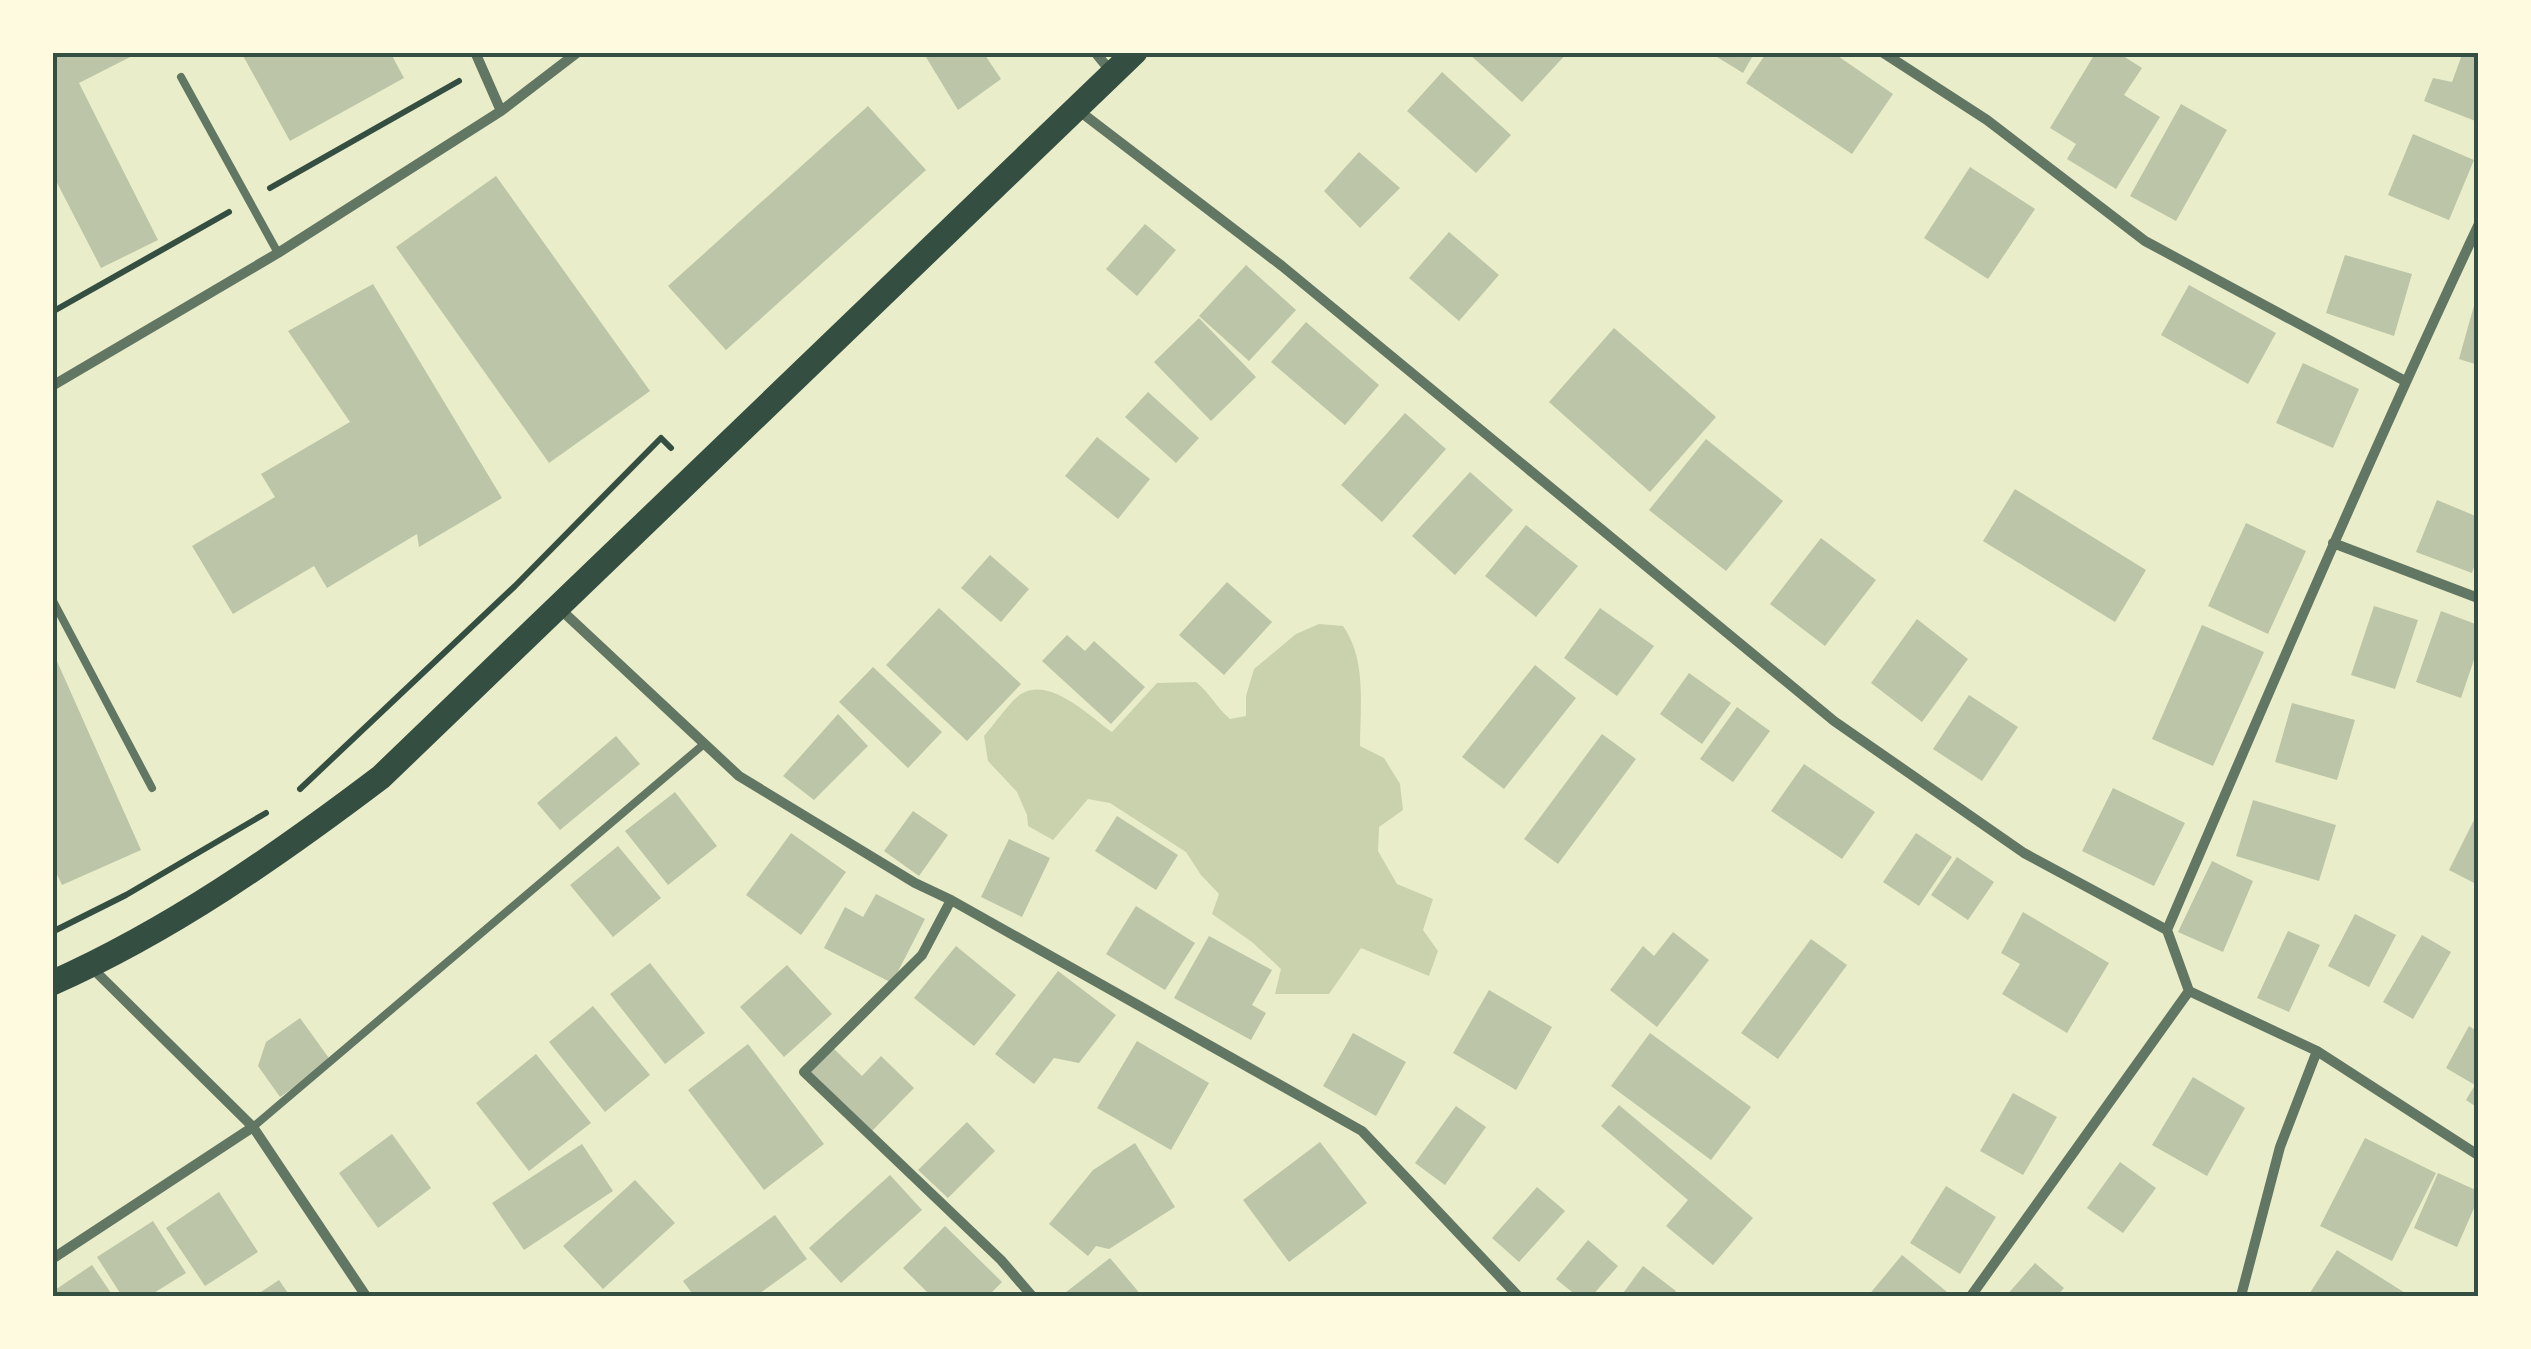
<svg xmlns="http://www.w3.org/2000/svg" width="2531" height="1349" font-family="'Golos Text',sans-serif">
	<rect width="100%" height="100%" fill="#e9edc9"/>
	<!-- green -->
	<path fill="#cad2ad" d="M1319 624 1343 626C1367 660 1360 706 1360 746L1384 758 1400 784 1403 810 1379 827 1378 851 1397 884 1433 899 1423 930 1438 951 1429 976 1361 948 1329 994H1275L1281 969 1252 942 1212 914 1219 894 1201 875 1186 852 1110 803 1088 799 1053 840 1028 826 1027 815 1017 792 988 761 984 736C993 726 1011 700 1021 694 1050 676 1089 716 1112 732L1157 683 1196 682C1210 693 1216 707 1230 719L1246 716V696L1254 669 1296 634Z"/>
	<!-- building -->
	<path fill="#bcc5a7" d="M52 52H140L79 83 158 240 101 268 52 173Z
		M241 52H390L404 78 290 141Z
		M923 52H983L1001 79 958 110Z
		M1467 52H1568L1522 102Z
		M1709 52H1755L1743 73Z
		M1767 52H1832L1893 94 1852 154 1746 83Z
		M2096 52H2117L2142 68 2124 95 2160 117 2116 189 2067 159 2076 144 2050 128Z
		M2463 52H2478V122L2424 101 2433 78 2452 82Z
		M1442 72 1511 135 1476 173 1407 111Z
		M2181 104 2227 130 2176 221 2130 196Z
		M868 106 926 170 726 350 668 286Z
		M2413 134 2474 160 2449 220 2388 195Z
		M1359 152 1400 188 1360 228 1324 191Z
		M1970 167 2035 209 1988 279 1924 238Z
		M496 176 650 391 549 463 396 247Z
		M1145 224 1176 250 1137 296 1106 269Z
		M1449 232 1499 275 1459 321 1409 278Z
		M2345 255 2412 274 2394 336 2326 313Z
		M1246 265 1296 310 1249 361 1199 316Z
		M373 284 502 498 419 547 417 534 327 588 314 566 233 614 192 546 275 497 261 474 350 422 288 331Z
		M2189 285 2276 333 2248 384 2161 335Z
		M2475 302 2478 303V365L2459 359Z
		M1199 318 1256 377 1211 421 1154 362Z
		M1306 322 1379 385 1345 425 1271 362Z
		M1614 328 1716 417 1650 492 1549 402Z
		M2303 363 2359 389 2333 448 2276 423Z
		M1148 392 1199 438 1176 463 1125 417Z
		M1405 413 1446 449 1382 522 1341 485Z
		M1097 437 1150 479 1118 519 1065 476Z
		M1706 439 1783 501 1726 571 1649 510Z
		M1470 472 1513 510 1455 575 1412 536Z
		M2015 489 2146 570 2115 622 1983 541Z
		M2437 500 2478 517V555L2472 573 2416 552Z
		M2246 523 2306 551 2268 634 2208 606Z
		M1526 525 1578 566 1536 617 1485 576Z
		M1821 538 1876 580 1825 646 1770 604Z
		M990 555 1029 589 1001 622 961 588Z
		M1227 582 1272 622 1224 675 1179 635Z
		M2374 606 2418 620 2395 689 2351 675Z
		M939 608 1021 684 967 741 886 665Z
		M1600 608 1654 646 1617 696 1564 658Z
		M2441 611 2478 625V648L2461 698 2416 682Z
		M1917 619 1968 659 1922 722 1871 683Z
		M2202 625 2264 652 2213 766 2152 739Z
		M1067 635 1085 651 1094 641 1145 687 1111 724 1042 661Z
		M52 650 141 850 62 885 52 864Z
		M1535 665 1576 698 1504 789 1462 757Z
		M873 667 942 732 908 768 839 702Z
		M1689 673 1731 703 1702 744 1660 714Z
		M1969 695 2018 727 1982 781 1933 749Z
		M2292 703 2355 720 2337 780 2275 762Z
		M1737 707 1770 731 1733 782 1700 759Z
		M838 714 868 746 814 800 783 776Z
		M1602 734 1636 759 1558 864 1524 839Z
		M616 736 640 764 560 830 537 803Z
		M1804 764 1875 812 1842 859 1771 811Z
		M2113 788 2185 823 2154 886 2082 851Z
		M675 792 717 846 668 885 625 831Z
		M2253 800 2336 825 2319 881 2236 856Z
		M913 811 948 835 919 876 884 851Z
		M2478 812V885L2449 870Z
		M1117 816 1178 855 1156 890 1095 851Z
		M791 833 846 872 801 935 746 895Z
		M1916 833 1952 857 1919 906 1883 882Z
		M1009 839 1050 858 1022 917 981 897Z
		M618 846 661 898 613 937 570 885Z
		M1957 857 1994 882 1968 920 1931 895Z
		M2212 861 2253 881 2223 952 2178 932Z
		M876 894 925 919 892 983 824 948 845 907 863 917Z
		M1136 906 1195 943 1165 990 1106 954Z
		M2023 912 2109 963 2067 1033 2002 994 2020 964 2001 953Z
		M2355 914 2396 935 2369 987 2328 966Z
		M2288 931 2320 945 2289 1012 2257 998Z
		M1673 932 1709 960 1657 1027 1610 990 1643 946 1654 956Z
		M2422 935 2451 952 2413 1019 2383 1002Z
		M1209 936 1272 970 1252 1005 1266 1013 1251 1040 1174 998Z
		M1811 939 1847 965 1778 1059 1741 1033Z
		M956 946 1016 995 974 1046 914 998Z
		M650 963 705 1033 665 1064 610 994Z
		M787 965 832 1014 784 1057 740 1007Z
		M1058 971 1116 1015 1079 1063 1054 1058 1034 1084 995 1054Z
		M1489 990 1552 1027 1516 1090 1453 1053Z
		M593 1006 650 1075 605 1112 549 1042Z
		M300 1018 331 1061 280 1097 258 1066 266 1042Z
		M2469 1026 2478 1032V1108L2466 1100 2475 1085 2446 1068Z
		M1353 1033 1406 1062 1376 1116 1323 1086Z
		M1650 1033 1751 1107 1711 1160 1611 1086Z
		M1137 1041 1209 1083 1171 1150 1097 1108Z
		M748 1044 824 1144 764 1190 688 1090Z
		M832 1047 862 1076 881 1056 914 1088 872 1131 809 1071Z
		M536 1054 591 1123 529 1171 476 1103Z
		M2193 1077 2245 1108 2207 1176 2152 1145Z
		M2013 1093 2057 1117 2023 1175 1980 1151Z
		M1619 1105 1753 1218 1713 1265 1666 1226 1688 1200 1601 1126Z
		M1456 1106 1486 1127 1445 1185 1415 1163Z
		M967 1122 995 1151 948 1198 918 1170Z
		M392 1134 431 1188 378 1228 339 1173Z
		M2365 1138 2436 1173 2392 1261 2320 1226Z
		M1320 1142 1367 1203 1289 1262 1243 1200Z
		M1135 1143 1175 1207 1109 1249 1096 1246 1088 1256 1049 1224 1093 1170Z
		M582 1144 613 1191 524 1250 492 1203Z
		M2120 1162 2156 1188 2123 1233 2087 1208Z
		M2438 1173 2478 1191V1199L2457 1247 2414 1228Z
		M890 1175 922 1210 841 1283 809 1248Z
		M635 1180 675 1223 603 1289 563 1246Z
		M1946 1186 1996 1217 1960 1274 1910 1243Z
		M1537 1187 1565 1211 1519 1262 1492 1238Z
		M219 1192 258 1252 205 1286 166 1228Z
		M775 1215 807 1259 756 1296H694L683 1281Z
		M153 1221 186 1273 149 1296H122L97 1257Z
		M945 1226 1002 1282 988 1296H931L903 1268Z
		M1588 1240 1618 1266 1592 1296H1577L1556 1279Z
		M2337 1250 2410 1296H2308Z
		M1902 1255 1952 1296H1868Z
		M1110 1258 1142 1296H1061Z
		M2035 1263 2064 1288 2057 1296H2006Z
		M92 1265 113 1296H52V1292Z
		M1643 1266 1676 1291 1672 1296H1621Z
		M279 1280 290 1296H255Z"/>
	<g fill="none" stroke-linecap="round" stroke-linejoin="round">
		<!-- path -->
		<path stroke="#344e41" stroke-width="6" d="M270 188 459 81
			M52 312 229 212
			M300 789 515 586 661 438 671 448
			M52 932 126 895 266 813"/>
		<!-- service -->
		<path stroke="#617663" stroke-width="8" d="M181 77 278 253
			M52 599 152 788
			M253 1127 704 744"/>
		<!-- minor -->
		<path stroke="#617663" stroke-width="10" d="M475 52 501 111
			M1095 52 1112 73
			M1882 52 1987 120 2145 241 2405 381
			M1078 110 1282 266 1834 721 2024 853 2167 930 2189 991 2317 1051 2478 1155
			M52 386 278 253 501 111 578 52
			M2333 543 2478 598
			M559 608 739 776 915 883 951 900 1362 1131 1518 1296
			M951 900 922 955 804 1072 1001 1260 1032 1296
			M2167 930C2268 694 2369 458 2478 226
			M91 967 253 1127 366 1296
			M52 1259 253 1127
			M1971 1296 2189 991
			M2241 1296 2280 1147 2317 1051"/>
		<!-- primary -->
		<path stroke="#344e41" stroke-width="25" d="M52 983C171 930 278 855 381 777L1135 52"/>
	</g>
	<!-- border -->
	<rect width="2531" height="1349" fill="none" stroke="#fefae0" stroke-width="110"/>
	<rect x="55" y="55" width="2421" height="1239" fill="none" stroke="#344e41" stroke-width="4"/>
</svg>
